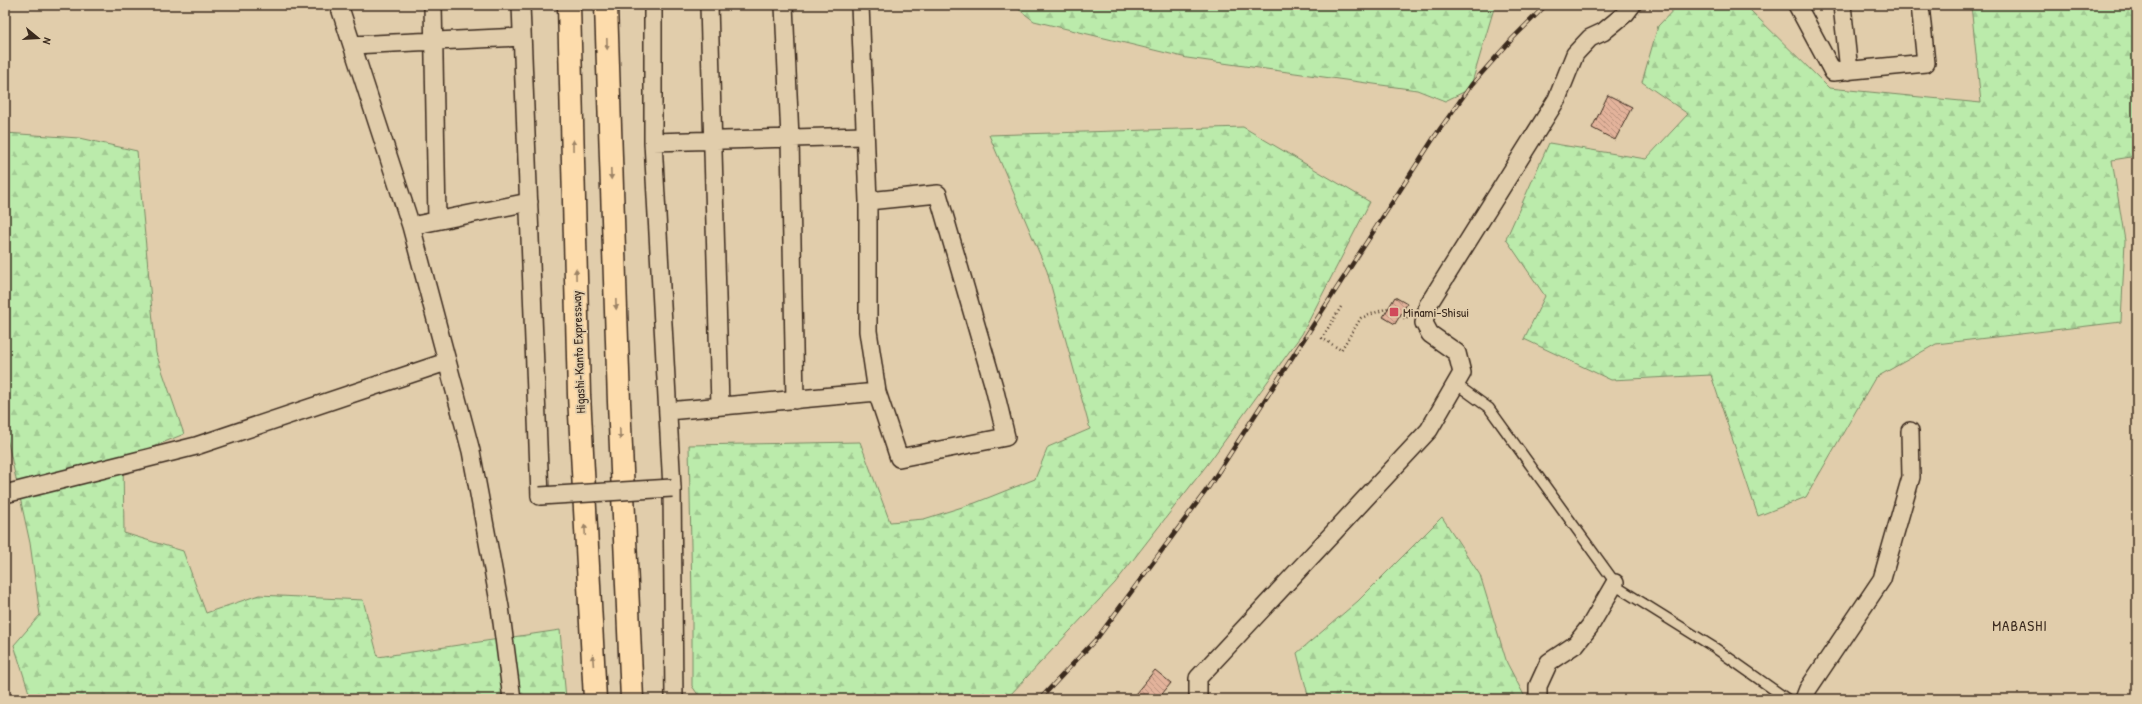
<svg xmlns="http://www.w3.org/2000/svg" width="2142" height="704" font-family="'Patrick Hand',sans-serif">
	<defs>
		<pattern id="forest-firs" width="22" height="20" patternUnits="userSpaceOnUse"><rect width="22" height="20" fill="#bbebab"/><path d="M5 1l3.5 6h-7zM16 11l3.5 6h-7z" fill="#a2ca93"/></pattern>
		<pattern id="building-back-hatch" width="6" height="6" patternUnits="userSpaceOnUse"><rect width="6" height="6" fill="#e3b39b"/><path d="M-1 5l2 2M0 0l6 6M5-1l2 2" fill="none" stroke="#b9927e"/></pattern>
	</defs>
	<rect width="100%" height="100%" fill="#e1cdab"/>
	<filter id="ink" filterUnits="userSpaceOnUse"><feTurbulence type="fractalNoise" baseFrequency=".025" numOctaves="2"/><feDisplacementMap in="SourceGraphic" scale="8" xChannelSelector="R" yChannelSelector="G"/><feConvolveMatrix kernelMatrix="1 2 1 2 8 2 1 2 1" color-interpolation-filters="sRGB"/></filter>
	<g filter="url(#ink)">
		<!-- forest -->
		<path fill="url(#forest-firs)" stroke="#7b8a64" d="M1013 5H1495L1470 89 1445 101 1417 90 1187 58 1034 21Z
			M1678 5H1745L1829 88 1981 103 1971 5H2137V156L2112 160 2125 241 2121 322 1936 344 1875 378 1806 497 1758 516 1711 375 1611 380 1524 339 1545 296 1506 239 1549 143 1646 159 1688 114 1642 82 1658 26Z
			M1243 127 1370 202 1302 334 1210 461 1115 583 1010 695 1005 699H701L692 686V597L689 445 860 442 890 522 924 519 975 503 1035 479 1048 447 1090 429 1047 271 989 135Z
			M5 133 79 138 137 151 156 353 184 434 123 459 124 533 183 551 206 613 259 595 363 600 378 657 560 630 566 699H31L14 645 40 615 30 543 5 429Z
			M1442 517 1480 575 1507 663 1526 699H1309L1297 653 1358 601Z"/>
		<!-- building -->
		<path fill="url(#building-back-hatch)" stroke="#3b2a1e" d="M1608 95 1632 107 1615 140 1592 128Z
			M1395 297 1407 304 1395 324 1383 317Z
			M1155 670 1171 683 1158 699H1131Z"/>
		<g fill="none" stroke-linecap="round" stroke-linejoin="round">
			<!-- lane casing -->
			<g stroke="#3b2a1e" stroke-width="12">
				<path id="lane" d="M1456 384 1489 408 1619 588 1715 648 1787 699"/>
			</g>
			<!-- street casing -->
			<g stroke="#3b2a1e" stroke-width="20">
				<path id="street" d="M339 5 411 226 471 451 500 607 512 699
					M433 5 437 220
					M521 5 540 496
					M653 5V142L672 488 674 699
					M709 5 720 406
					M784 5 790 138 795 400
					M860 5 868 201V331L877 392 899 458 1006 437 994 387 938 194 868 201
					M1797 5 1833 72 1926 63 1920 5
					M1842 5 1849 71
					M352 45 522 37
					M653 142 864 136
					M411 226 529 202
					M668 411 877 392
					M5 494 196 446 446 362
					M1198 699V678L1429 430 1462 373 1457 353 1430 334 1424 323 1428 305 1557 99 1575 54 1590 38 1603 32 1626 13 1632 5
					M1538 699V686L1549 662 1576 644 1590 626 1615 583
					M1804 699 1808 689 1882 579 1911 477 1910 431"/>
			</g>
			<!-- highway casing -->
			<g stroke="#3b2a1e" stroke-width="25">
				<path id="highway" d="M569 5 579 395 595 699
					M606 5 619 402 632 699"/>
			</g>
			<!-- path -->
			<path stroke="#3b2a1e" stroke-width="2.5" stroke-dasharray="1 3" stroke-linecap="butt" d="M1341 307 1322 338 1341 350 1361 318 1388 308
				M1400 316 1406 319 1408 315"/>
			<!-- lane -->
			<use href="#lane" stroke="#e1cdab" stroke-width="9"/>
			<!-- street -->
			<use href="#street" stroke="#e1cdab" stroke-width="17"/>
			<!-- highway -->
			<use href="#highway" stroke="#fddcac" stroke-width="22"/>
			<!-- rail casing -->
			<g stroke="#3b2a1e" stroke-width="4.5">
				<path id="rail" d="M1040 699 1098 637 1208 488 1435 136 1472 84 1513 38 1546 5"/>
			</g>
			<!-- rail -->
			<use href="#rail" stroke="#e1cdab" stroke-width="3" stroke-dasharray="9" stroke-linecap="butt"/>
			<!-- street-bridge casing -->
			<g stroke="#3b2a1e" stroke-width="20" stroke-linecap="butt">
				<path id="street-bridge" d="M540 496 672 488"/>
			</g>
			<!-- street-bridge -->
			<use href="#street-bridge" stroke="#e1cdab" stroke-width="17"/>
		</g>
		<!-- one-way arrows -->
		<defs><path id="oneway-solid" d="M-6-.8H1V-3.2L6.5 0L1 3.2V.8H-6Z"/></defs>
		<g fill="#9c8365">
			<use href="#oneway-solid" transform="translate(607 44) rotate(88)"/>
			<use href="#oneway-solid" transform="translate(573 145) rotate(-91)"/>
			<use href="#oneway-solid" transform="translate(611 174) rotate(88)"/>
			<use href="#oneway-solid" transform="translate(576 274) rotate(-91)"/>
			<use href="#oneway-solid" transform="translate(616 304) rotate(88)"/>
			<use href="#oneway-solid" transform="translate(620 434) rotate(88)"/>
			<use href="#oneway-solid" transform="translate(585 530) rotate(-93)"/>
			<use href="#oneway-solid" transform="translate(593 660) rotate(-94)"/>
		</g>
	</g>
	<!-- markers -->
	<rect fill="#d1495b" stroke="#e1cdab" stroke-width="1.5" x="1389" y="307" width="10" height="10" rx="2"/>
	<g text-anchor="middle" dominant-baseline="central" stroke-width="3.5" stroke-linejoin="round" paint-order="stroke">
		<!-- poi labels -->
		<g font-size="13" fill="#3b2a1e" stroke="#e1cdab" text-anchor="start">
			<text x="1403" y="312">Minami-Shisui</text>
		</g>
		<!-- street labels -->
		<g font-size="13" fill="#3b2a1e" stroke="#e1cdab">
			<text transform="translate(578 352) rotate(-92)">Higashi-Kanto Expressway</text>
		</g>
		<!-- quarter labels -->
		<g font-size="15" letter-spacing="1" fill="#3b2a1e" stroke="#e1cdab">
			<text x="2020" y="625">MABASHI</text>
		</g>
	</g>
	<!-- margin -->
	<rect width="2142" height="704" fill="none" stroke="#e1cdab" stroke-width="20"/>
	<rect x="10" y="10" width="2122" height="684" fill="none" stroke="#3b2a1e" stroke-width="1.5" filter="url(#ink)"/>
	<!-- north arrow -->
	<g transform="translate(38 38) rotate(108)" stroke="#e1cdab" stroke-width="3" paint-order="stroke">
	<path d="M0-3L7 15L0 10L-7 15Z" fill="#3b2a1e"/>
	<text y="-6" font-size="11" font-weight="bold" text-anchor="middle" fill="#3b2a1e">N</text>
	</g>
</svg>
